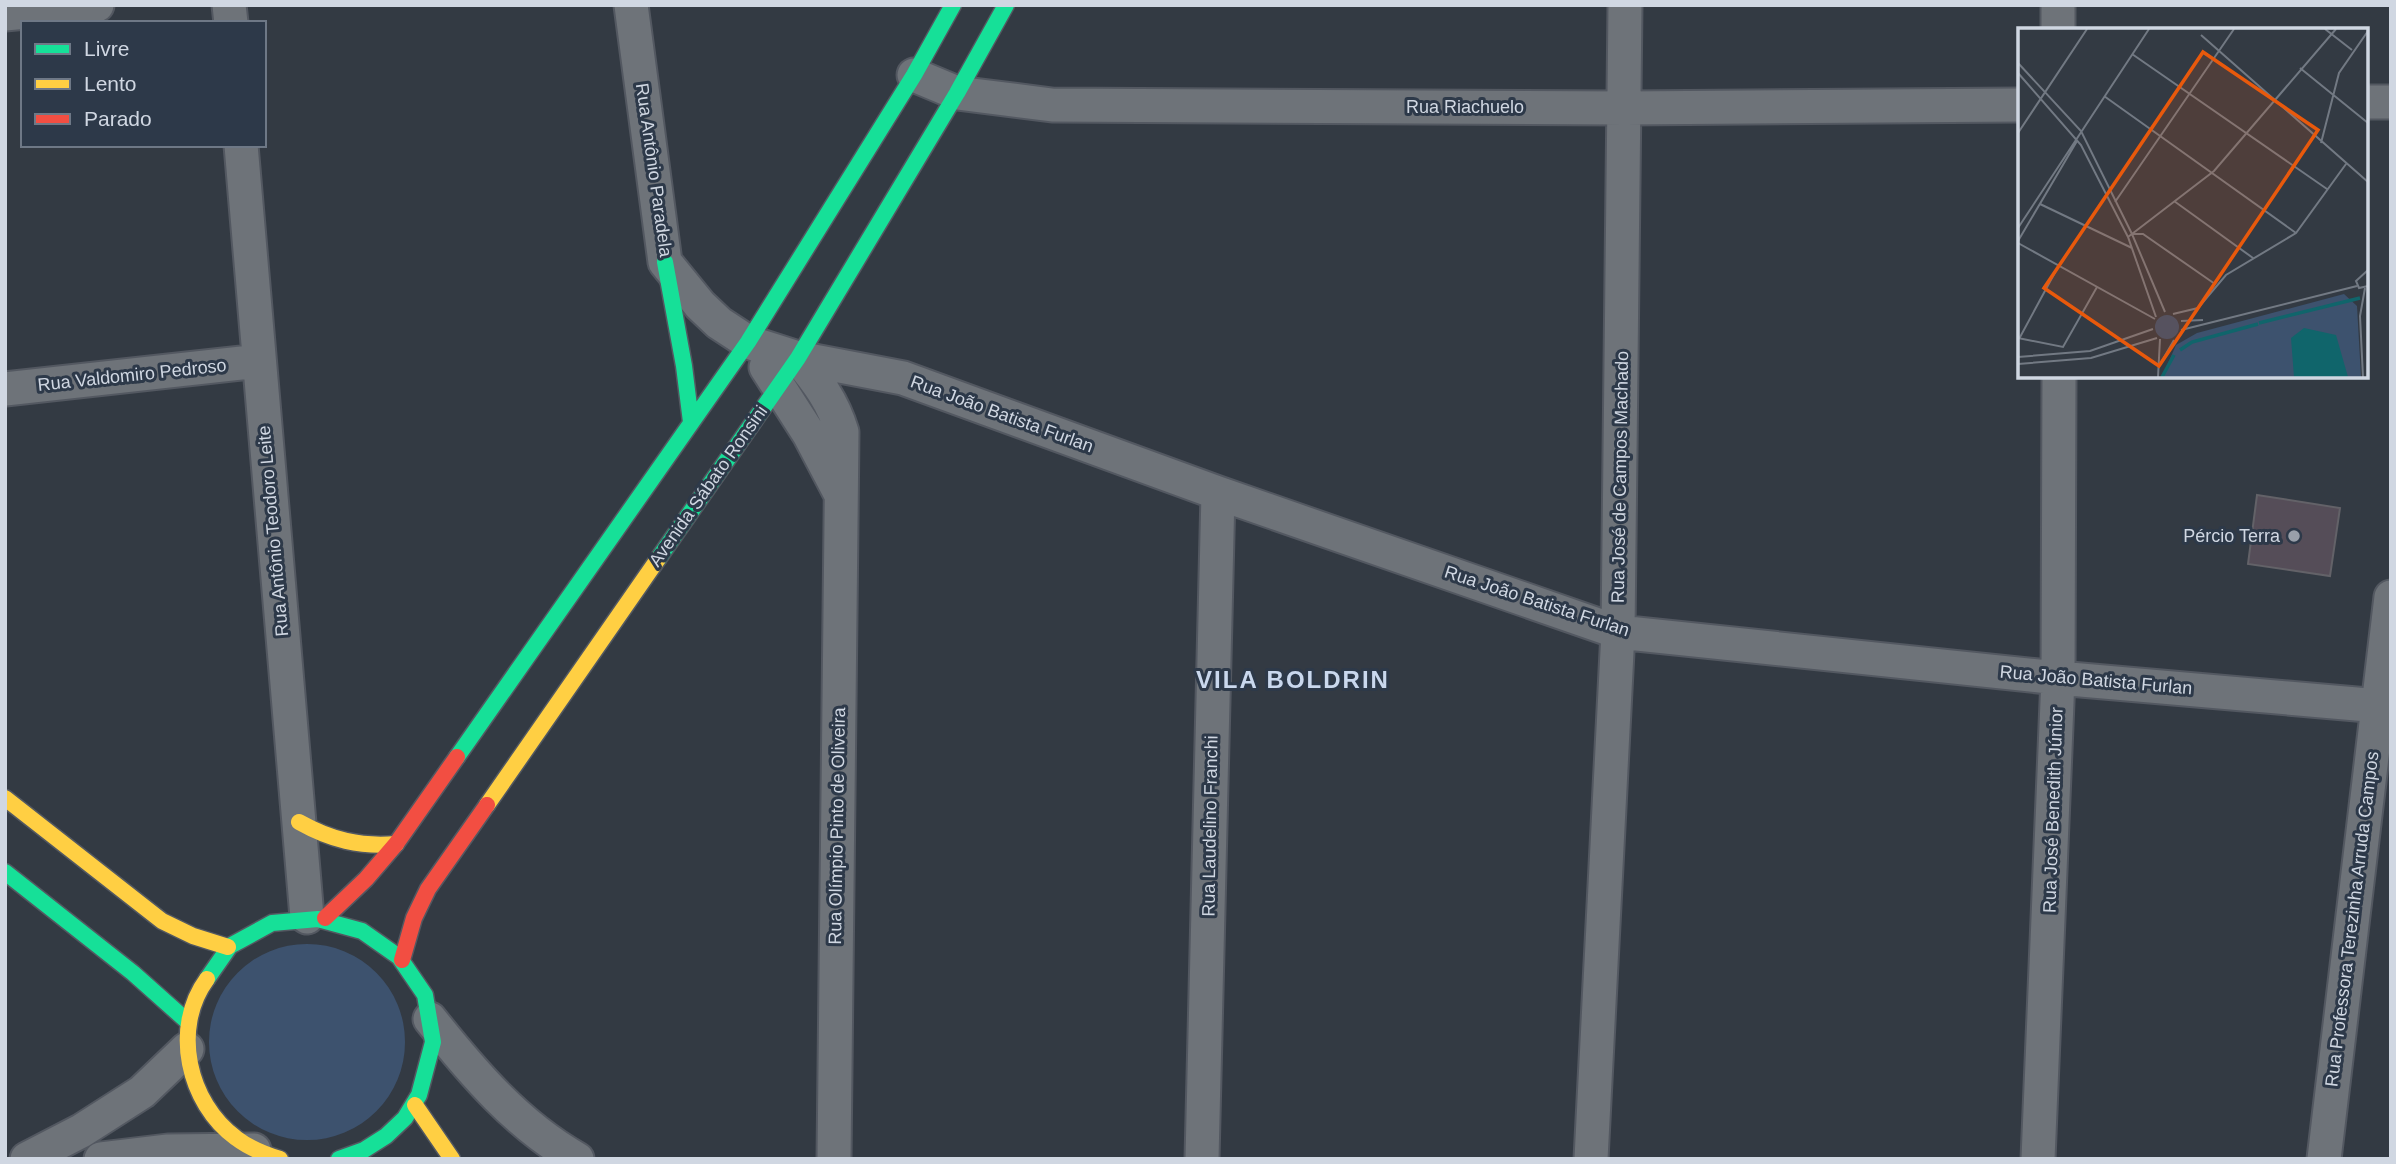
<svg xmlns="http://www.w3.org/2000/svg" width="2396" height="1164" font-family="Helvetica,sans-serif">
	<rect width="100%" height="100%" fill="#333a43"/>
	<!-- green -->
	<path fill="#3d526e" d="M209 1042a98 98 0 1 1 196 0a98 98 0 1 1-196 0Z"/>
	<!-- building -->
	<path fill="#554d58" stroke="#636268" stroke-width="2" d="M2257 495 2340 508 2330 576 2248 564Z"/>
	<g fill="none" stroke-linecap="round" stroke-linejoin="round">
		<!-- street casing -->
		<g stroke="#535861" stroke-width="37">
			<path id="street" d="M229 5 231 23
				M631 5 665 262 700 305 719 323 748 342 798 358 903 378 1218 493 1618 632 2058 678 2391 707
				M2058 5V30
				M5 14 97 5
				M914 75 957 93 1052 105 1626 108 2020 105
				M2366 102H2391
				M241 145 307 917
				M798 358C818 382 833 402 842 432L834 1159
				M766 367 809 434 840 493
				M5 389 259 361
				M430 1019C473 1073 517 1125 577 1159
				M27 1159 81 1131 142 1092 187 1049
				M101 1159 168 1151 254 1150
				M1202 1159 1218 493
				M1591 1159 1618 632 1625 5
				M2038 1159 2058 678 2059 376
				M2324 1159 2391 597"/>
		</g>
		<!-- fast casing -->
		<g stroke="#535861" stroke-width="19">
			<path id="fast" d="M665 262 684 366 691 422
				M658 559 798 358 957 93 1006 5
				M457 757 748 342 914 75 953 5
				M5 872 133 973 188 1022
				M207 979 230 946 272 923 318 919 362 931 399 957 425 995 433 1042 419 1095 405 1118 386 1136 364 1150 339 1159"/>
		</g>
		<!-- slow casing -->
		<g stroke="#535861" stroke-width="19">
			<path id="slow" d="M5 798 162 921 193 936 228 947
				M487 805 658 559
				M299 822C331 840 360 847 396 844
				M207 979C171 1028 188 1103 236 1138 249 1148 264 1154 280 1159
				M415 1105 452 1159"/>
		</g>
		<!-- jam casing -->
		<g stroke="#535861" stroke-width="19">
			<path id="jam" d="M325 918 366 879 396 844 457 757
				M402 960 414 918 428 889 487 805"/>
		</g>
		<!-- street -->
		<use href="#street" stroke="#6e7379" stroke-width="33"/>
		<!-- fast -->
		<use href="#fast" stroke="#16e098" stroke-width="16"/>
		<!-- slow -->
		<use href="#slow" stroke="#ffcf43" stroke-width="16"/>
		<!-- jam -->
		<use href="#jam" stroke="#f24e42" stroke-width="16"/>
	</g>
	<!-- markers -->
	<circle fill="#99a0aa" stroke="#2d3949" stroke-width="2.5" cx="2294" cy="536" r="7"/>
	<g text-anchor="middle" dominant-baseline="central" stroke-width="6" stroke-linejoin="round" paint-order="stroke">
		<!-- street labels -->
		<g font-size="18" fill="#d0d7e2" stroke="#2d3949">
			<text x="1465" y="107">Rua Riachuelo</text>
			<text transform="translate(654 170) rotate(82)">Rua Antônio Paradela</text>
			<text transform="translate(132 375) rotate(-6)">Rua Valdomiro Pedroso</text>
			<text transform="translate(1002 414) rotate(20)">Rua João Batista Furlan</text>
			<text transform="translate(1620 477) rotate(-89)">Rua José de Campos Machado</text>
			<text transform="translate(708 486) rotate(-55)">Avenida Sábato Ronsini</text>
			<text transform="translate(273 531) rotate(-95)">Rua Antônio Teodoro Leite</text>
			<text transform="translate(1537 601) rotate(18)">Rua João Batista Furlan</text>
			<text transform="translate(2096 680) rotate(5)">Rua João Batista Furlan</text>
			<text transform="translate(2053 810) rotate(-88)">Rua José Benedith Júnior</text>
			<text transform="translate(837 826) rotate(-89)">Rua Olímpio Pinto de Oliveira</text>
			<text transform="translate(1210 826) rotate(-89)">Rua Laudelino Franchi</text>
			<text transform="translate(2352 919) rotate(-83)">Rua Professora Terezinha Arruda Campos</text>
		</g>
		<!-- poi labels -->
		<g font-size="18" fill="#d0d7e2" stroke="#2d3949" text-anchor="end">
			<text x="2280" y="536">Pércio Terra</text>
		</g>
		<!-- district labels -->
		<g font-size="24" font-weight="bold" letter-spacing="2" fill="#cad8ed" stroke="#2d3949">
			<text x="1293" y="679">VILA BOLDRIN</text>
		</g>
	</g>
	<!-- overview -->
	<g transform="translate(2018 28)">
		<rect width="350" height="350" fill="#333a43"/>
		<path d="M326 266 339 278 343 349H144L158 317 179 305ZM137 299a12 12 0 1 1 24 0a12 12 0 1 1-24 0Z" fill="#3d526e"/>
		<path d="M286 300 318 307 330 349H276L273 310Z" fill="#10656b"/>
		<path fill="none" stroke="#10656b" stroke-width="3.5" d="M241 295 342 270M162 322 174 314 240 296M144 349 156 327"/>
		<path fill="none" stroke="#727983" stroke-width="2" d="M307 1 334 22M183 7 350 154M114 26 309 161M0 35 63 103 114 206 147 284M282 40 350 95M0 45 63 117 110 209 138 289M86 68 278 205M0 105 69 1M303 115 321 45 350 3M156 173 235 230M97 174 216 1M22 176 114 220M0 200 131 1M114 206H125L197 256M110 209 196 143 318 1M0 213 59 113M0 215 137 291M350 242 338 253 341 260 350 258M155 286 180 280 208 247 278 205 328 136M163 293 185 292M163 302 339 258M0 310 45 319 79 259M1 311 41 237M0 329 72 323 135 301M144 333 156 312M0 336 73 330 139 310M140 349 142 311M345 349 342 288 347 260"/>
		<path fill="#e8590c" fill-opacity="0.15" stroke="#e8590c" stroke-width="3.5" d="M185 24 300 102 141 338 26 260Z"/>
		<rect width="350" height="350" fill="none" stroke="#d0d7e2" stroke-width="3.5"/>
	</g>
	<!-- border -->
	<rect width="2396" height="1164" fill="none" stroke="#d0d7e2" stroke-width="14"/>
	<!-- legend -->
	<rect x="21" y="21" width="245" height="126" fill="#2d3949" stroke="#6e7886" stroke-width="2"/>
	<rect x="35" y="44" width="35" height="10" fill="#16e098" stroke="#6e7886" stroke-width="2"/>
	<text x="84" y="56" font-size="21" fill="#d0d7e2">Livre</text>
	<rect x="35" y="79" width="35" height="10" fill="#ffcf43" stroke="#6e7886" stroke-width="2"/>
	<text x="84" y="91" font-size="21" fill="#d0d7e2">Lento</text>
	<rect x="35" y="114" width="35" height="10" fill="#f24e42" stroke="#6e7886" stroke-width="2"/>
	<text x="84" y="126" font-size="21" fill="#d0d7e2">Parado</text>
</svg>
